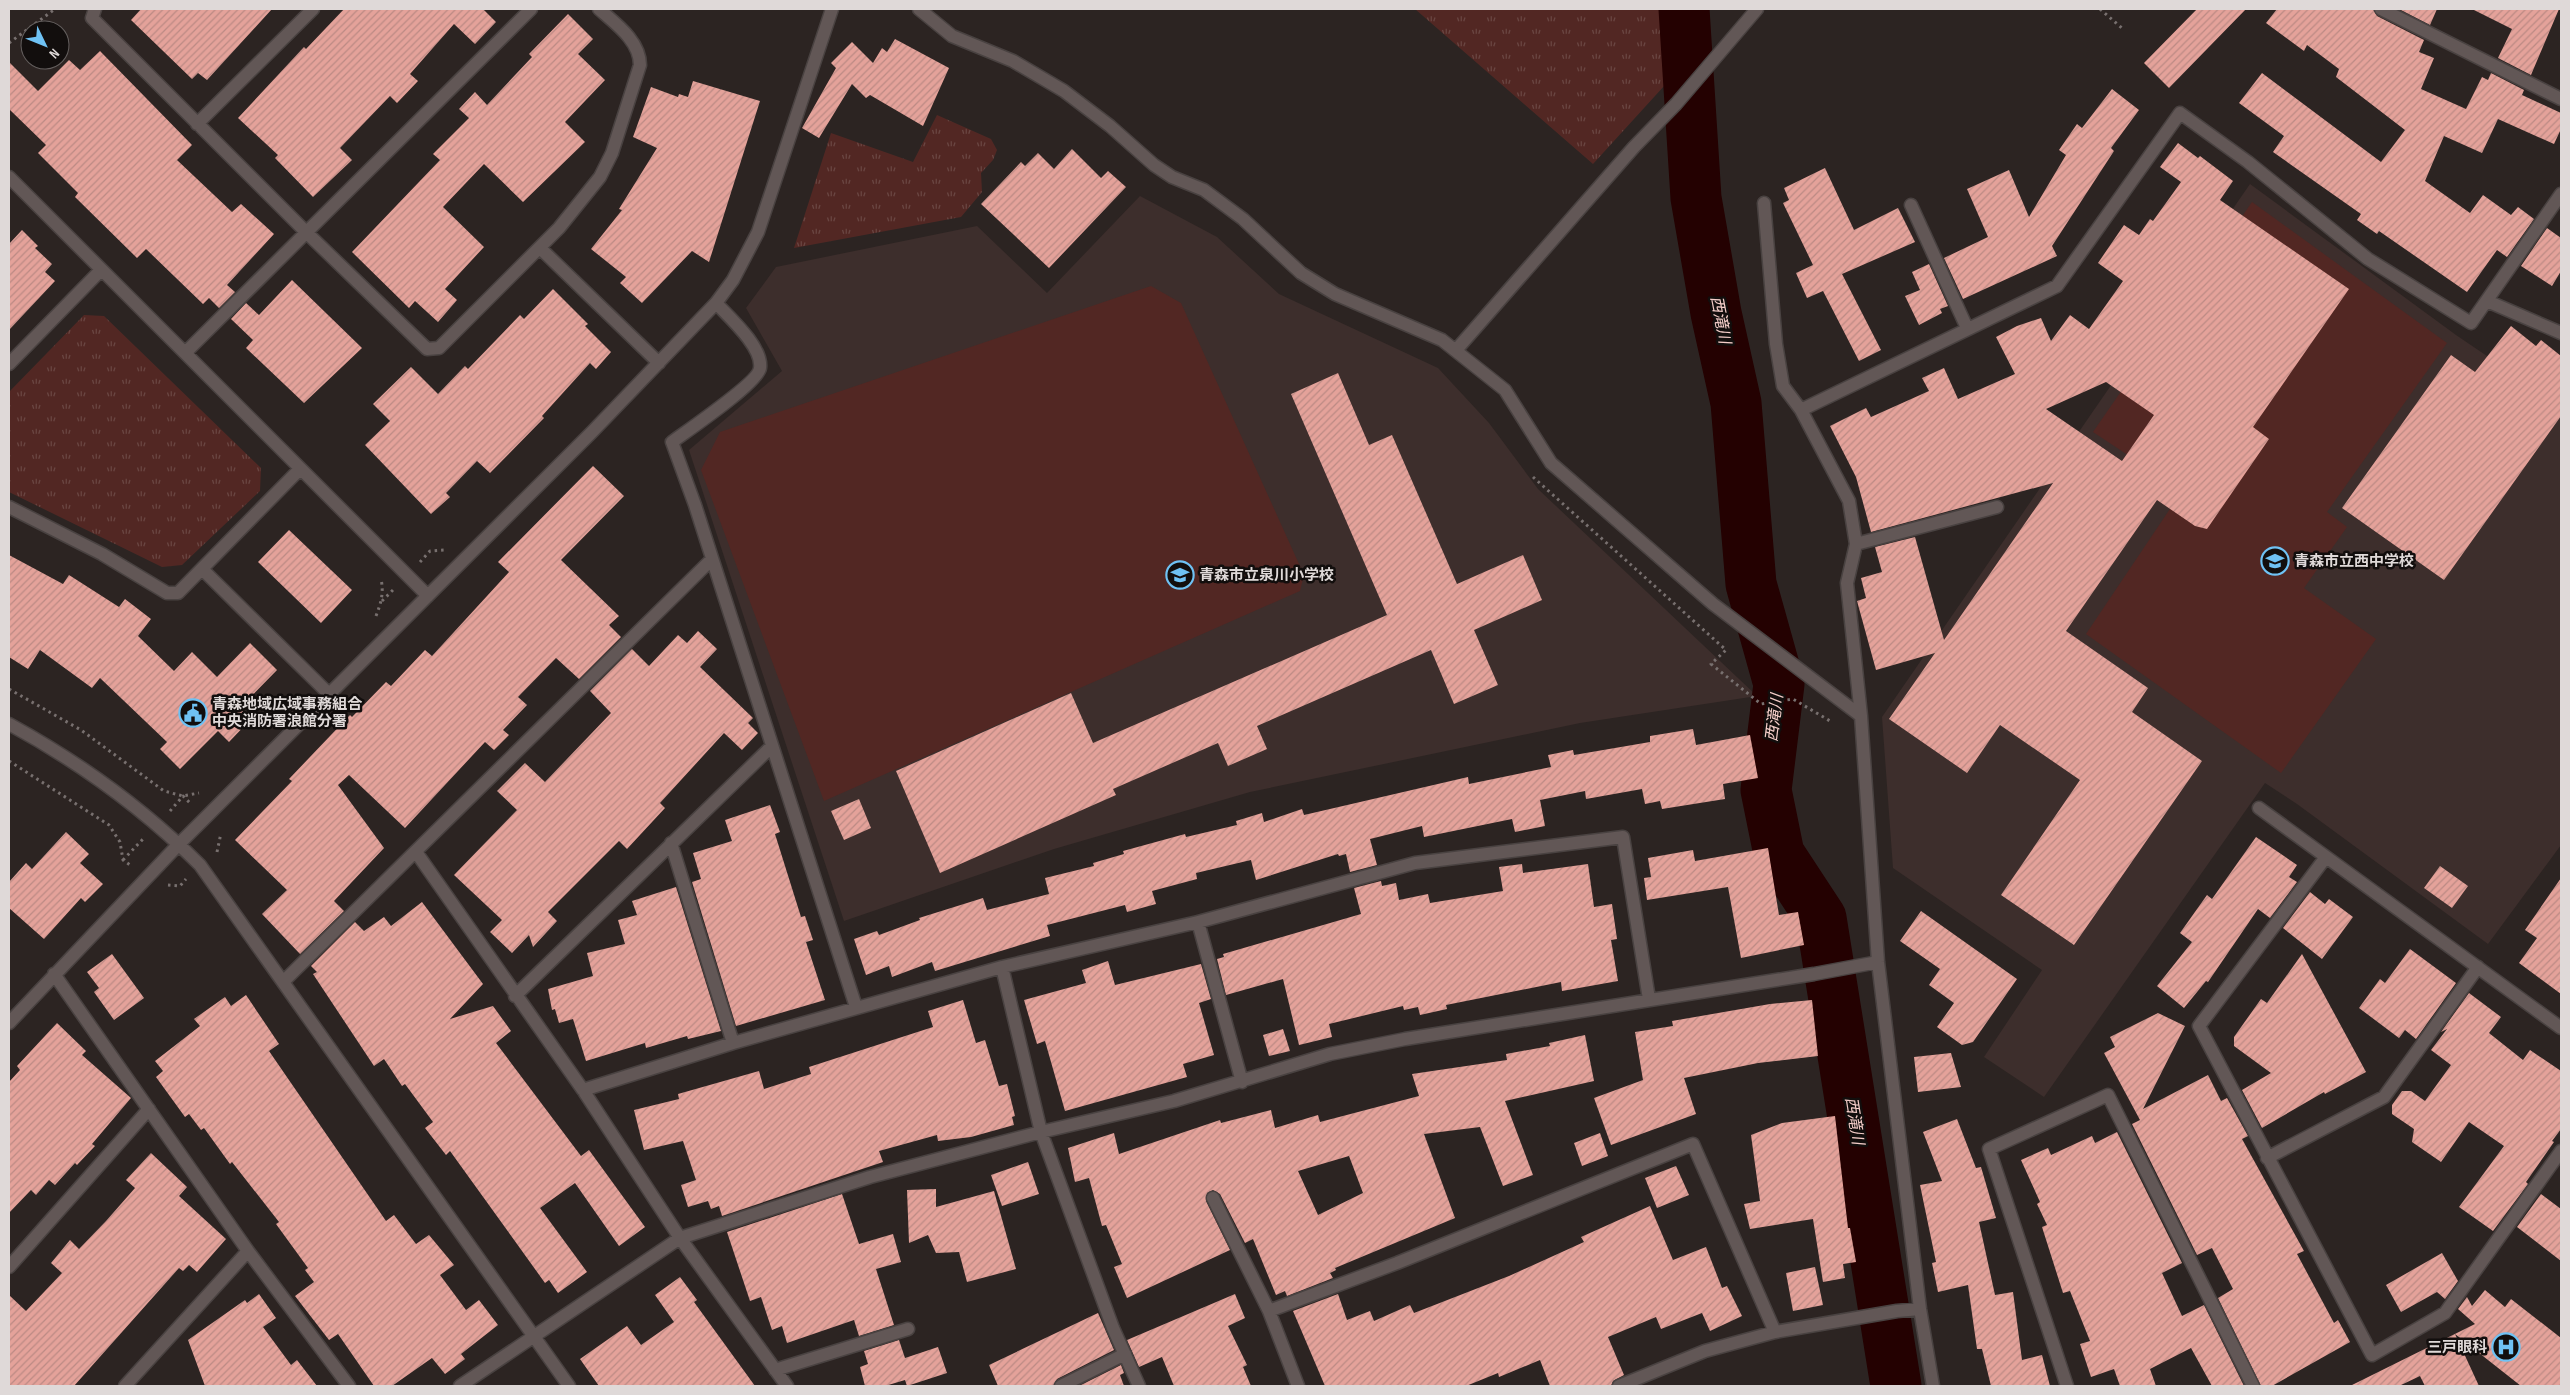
<svg xmlns="http://www.w3.org/2000/svg" width="2570" height="1395" font-family="'Sofia Sans Condensed','Noto Sans JP',sans-serif">
	<defs>
		<pattern id="park-tufts" width="24" height="20" patternUnits="userSpaceOnUse" patternTransform="scale(1.25)"><rect width="24" height="20" fill="#522723"/><path d="M3 7l-1-3M5 7V3M7 7l1-3M15 17l-1-3M17 17v-4M19 17l1-3" fill="none" stroke="#6a4642"/></pattern>
		<pattern id="building-hatch" width="6" height="6" patternUnits="userSpaceOnUse" patternTransform="scale(1.25)"><rect width="6" height="6" fill="#e4a29a"/><path d="M-1 1l2-2M0 6l6-6M5 7l2-2" fill="none" stroke="#bc8a84"/></pattern>
	</defs>
	<rect width="100%" height="100%" fill="#2c2422"/>
	<!-- built -->
	<path fill="#3d2e2c" d="M2250 184 2456 335 2561 406V845L2488 944 2297 804 2265 783 2044 1097 1984 1057 2042 970 1893 868 1882 717Z
		M1140 196 1217 237 1279 294 1438 368 1489 423 1538 489 1757 696 1580 723 1250 792 1054 849 844 921 689 450 782 371 746 308 776 267 977 226 1047 293Z"/>
	<!-- park -->
	<path fill="url(#park-tufts)" d="M1415 9H1662L1665 85 1593 164Z
		M937 115 991 139 997 150 993 160 981 173 982 192 961 217 794 248 831 133 913 162Z
		M84 315 104 316 261 468 260 491 182 565 162 567 9 492V392Z"/>
	<!-- pitch -->
	<path fill="#522723" d="M2252 202 2447 343 2327 512 2347 527 2304 588 2376 639 2281 773 2086 634 2182 491 2093 432Z
		M1151 286 1181 303 1304 575 1300 591 824 801 701 470 720 432Z"/>
	<g fill="none" stroke-linecap="round" stroke-linejoin="round">
		<!-- river -->
		<path stroke="#240101" stroke-width="51" d="M1684 9 1696 198 1716 313 1736 403 1751 584 1779 684 1766 790 1779 854 1821 918 1896 1386"/>
	</g>
	<!-- building -->
	<path fill="url(#building-hatch)" fill-rule="evenodd" d="M141 9H272L207 80 198 73 192 79 131 20Z
		M344 9H483L496 22 475 44 454 24 410 74 418 81 397 103 390 96 340 148 352 160 313 197 275 158 278 155 238 118 304 47 306 49Z
		M2197 9H2246L2169 88 2144 63Z
		M2277 9H2373L2377 16 2424 40 2419 52 2434 58 2421 89 2466 109 2482 77 2488 80 2491 73 2524 90 2522 95 2561 113V129L2554 144 2498 119 2482 153 2444 136 2425 181 2470 213 2483 195 2511 215 2518 207 2534 219 2507 257 2497 250 2467 292 2379 231 2377 234 2357 220 2361 214 2273 152 2284 136 2239 103 2262 73 2381 162 2405 130 2336 77 2339 69 2307 45 2304 51 2266 23Z
		M2399 9H2437L2430 25Z
		M2472 9H2559L2531 75 2498 58 2512 29Z
		M568 14 593 39 578 54 605 80 565 122 585 142 523 202 484 164 443 207 484 247 445 289 457 300 438 322 415 301 409 308 352 252 440 160 433 154 469 118 459 109 475 92 487 105 532 57 529 54Z
		M895 39 949 68 923 126 870 95 866 98 852 84 819 138 802 128 836 68 831 63 852 42 873 63 882 48 887 52Z
		M100 51 192 145 177 160 232 212 241 204 274 234 227 285 235 292 219 308 209 298 203 304 146 249 137 258 75 197 78 193 38 153 46 145 9 109V62L38 91 69 60 80 70Z
		M693 81 760 101 709 262 692 251 642 303 620 283 626 277 591 249 622 210 619 209 657 148 633 137 651 87 678 97 679 94 688 97Z
		M2112 89 2139 110 2111 148 2114 151 2052 246 2057 256 1963 299 1944 258 1988 237 1967 189 2009 170 2029 217 2066 155 2059 150 2077 124 2082 128Z
		M2178 143 2198 158 2200 156 2233 181 2220 200 2349 289 2253 427 2269 439 2207 529 2195 526 2157 500 2066 631 2148 688 2132 712 2202 761 2074 945 2001 895 2080 780 2000 725 1967 773 1889 719 1935 653 1876 670 1857 601 1866 598 1861 578 1882 572 1875 547 1915 537 1944 640 2053 483 1871 532 1856 477 1830 426 1866 408 1871 417 1929 391 1922 378 1944 368 1958 399 2015 374 1996 337 2017 326 2041 318 2051 341 2070 315 2089 329 2123 281 2098 263 2124 225 2139 235 2150 219 2153 221 2181 182 2160 167ZM2106 382 2154 415 2122 461 2046 409Z
		M1072 149 1101 178 1108 171 1126 187 1049 268 981 204 1021 162 1025 166 1038 153 1054 169Z
		M1825 168 1854 230 1898 208 1915 242 1842 274 1881 350 1859 361 1823 291 1807 298 1796 273 1813 265 1783 203 1789 200 1784 188Z
		M2547 228 2561 238V271L2552 286 2521 266Z
		M22 230 38 246 35 248 52 264 45 272 55 281 9 330V244Z
		M1929 264 1948 306 1940 309 1942 313 1919 325 1905 296 1920 290 1912 272Z
		M292 280 362 348 304 403 246 348 253 340 231 319 246 303 259 315Z
		M553 289 588 324 585 326 611 352 596 369 590 363 542 416 544 418 490 473 477 461 446 493 450 497 431 514 365 445 390 421 373 404 411 367 438 394 465 366 468 369 520 315 524 319Z
		M2511 326 2536 346 2541 340 2561 356V416L2444 580 2342 508 2451 355 2475 372Z
		M1338 373 1369 445 1392 435 1457 584 1523 555 1542 600 1474 630 1498 685 1454 704 1431 650 1257 726 1267 749 1228 766 1218 743 1113 789 1116 795 940 873 896 771 1071 693 1093 743 1387 615 1291 394Z
		M593 466 624 496 561 560 619 616 609 625 621 637 579 679 556 658 518 697 527 705 503 730 509 735 494 750 485 742 405 828 349 775 338 785 384 848 334 901 344 911 300 954 262 914 287 890 235 840 292 781 289 779 350 715 352 717 386 682 391 686 425 650 432 656 509 572 498 562Z
		M289 530 352 590 321 623 258 562Z
		M9 555 63 584 69 575 119 607 125 599 151 619 138 636 174 671 192 652 217 677 250 643 277 670 240 708 251 719 229 742 218 731 180 769 160 749 167 742 100 678 92 688 40 650 28 669 9 657Z
		M698 631 717 649 700 667 753 718 748 723 758 733 742 750 724 733 660 803 665 808 627 849 619 841 548 912 557 921 533 947 529 935 512 953 490 932 502 920 454 875 517 810 497 791 525 763 545 782 611 713 590 691 632 649 649 666 678 635 687 643Z
		M1693 729 1696 745 1750 735 1758 778 1723 784 1725 799 1662 809 1660 801 1645 804 1642 789 1586 799 1585 791 1540 800 1545 826 1515 832 1512 819 1424 837 1422 826 1370 839 1377 865 1350 872 1346 854 1339 856 1338 854 1256 880 1251 860 1196 873 1197 879 1152 891 1156 904 1127 912 1125 905 1047 925 1050 936 935 971 932 962 892 977 889 966 866 975 854 939 877 931 879 935 920 920 919 918 983 898 987 910 1049 894 1045 878 1094 866 1093 863 1124 854 1123 851 1185 834 1186 837 1237 825 1236 821 1262 813 1264 822 1302 809 1304 815 1468 777 1469 784 1551 767 1548 755 1573 750 1574 755 1650 742V736Z
		M859 799 871 828 844 840 831 811Z
		M770 805 780 832 775 834 801 917 805 916 813 940 806 942 825 1000 736 1026 692 882 701 879 693 853 732 841 725 820Z
		M66 832 89 854 80 863 103 884 85 902 81 898 44 939 9 908V882L26 863 32 869Z
		M2256 837 2297 865 2289 877 2297 882 2270 918 2258 909 2208 982 2206 981 2184 1008 2157 986 2192 942 2180 933 2207 895 2212 899Z
		M1768 848 1779 915 1798 912 1804 945 1741 958 1728 887 1647 900 1644 878 1651 877 1648 858 1693 850 1695 861Z
		M1522 864 1523 873 1588 864 1594 907 1612 904 1617 939 1611 940 1618 981 1562 991 1561 982 1446 1005 1447 1009 1420 1015 1418 1007 1404 1010 1403 1006 1329 1024 1332 1037 1299 1045 1283 979 1226 995 1217 959 1224 957 1223 954 1361 914 1354 888 1381 881 1382 886 1396 883 1399 900 1428 894 1430 903 1503 891 1499 867Z
		M2440 866 2468 886 2452 908 2424 888Z
		M2561 878V994L2519 963 2537 938 2525 930Z
		M676 887 721 1031 688 1039 687 1036 646 1048 645 1043 586 1061 573 1019 559 1023 555 1009 552 1010 548 989 593 976 587 953 625 944 618 920 637 915 632 901Z
		M2310 892 2325 904 2329 899 2353 917 2322 959 2283 928Z
		M422 902 483 984 450 1019 493 1006 511 1031 496 1043 581 1156 589 1150 645 1227 619 1246 575 1183 540 1208 587 1272 558 1293 549 1280 545 1283 450 1151 446 1155 425 1128 433 1122 405 1084 402 1086 384 1059 374 1066 313 974 317 972 311 966 355 922 364 931 384 917 391 926Z
		M1921 911 2017 979 1973 1042 1962 1045 1937 1027 1954 1003 1929 985 1940 969 1900 941Z
		M2410 949 2456 983 2416 1039 2405 1030 2399 1038 2359 1008 2380 979 2385 983Z
		M112 954 144 998 114 1020 94 992 99 988 87 972Z
		M2302 954 2366 1072 2325 1094 2324 1092 2262 1128 2242 1090 2271 1073 2234 1046V1037L2261 999 2267 1003Z
		M1108 961 1115 985 1201 964 1211 999 1199 1003 1214 1055 1183 1064 1187 1077 1065 1111 1045 1041 1037 1044 1024 1000 1086 983 1082 970Z
		M2469 993 2501 1017 2489 1033 2523 1060 2530 1050 2561 1071V1129L2552 1141 2554 1142 2526 1182 2528 1184 2493 1231 2459 1207 2504 1146 2469 1122 2441 1162 2412 1142 2414 1129 2392 1114V1105L2402 1091H2411L2425 1101 2451 1065 2431 1050 2447 1029 2441 1032Z
		M246 995 279 1044 269 1051 386 1221 394 1215 416 1244 429 1235 454 1265 440 1275 466 1310 479 1300 498 1325 461 1354 465 1359 445 1374 432 1358 392 1386H374L338 1334 329 1340 295 1296 314 1282 305 1270 308 1268 276 1224 279 1222 232 1162 230 1164 204 1128 201 1130 189 1114 185 1117 156 1077 163 1071 155 1061 200 1026 194 1019 225 997 231 1006Z
		M963 1000 976 1043 985 1040 999 1086 1007 1084 1015 1116 1012 1117 1014 1125 971 1137 938 1141 937 1135 879 1151 883 1162 722 1216 719 1206 711 1209 708 1201 688 1207 681 1185 696 1180 683 1141 644 1150 634 1110 679 1099 678 1094 759 1071 764 1089 811 1074 809 1067 933 1027 928 1011Z
		M1812 1000 1818 1056 1758 1063 1684 1078 1696 1114 1611 1145 1594 1098 1643 1080 1635 1032 1673 1026 1672 1021 1770 1004Z
		M2158 1013 2185 1026 2143 1109 2208 1075 2221 1101 2227 1098 2248 1136 2242 1139 2304 1251 2297 1254 2334 1323 2338 1320 2350 1342 2272 1386H2261L2218 1298 2233 1289 2212 1248 2197 1255 2132 1124 2140 1120 2104 1053 2115 1047 2110 1037Z
		M57 1023 86 1051 82 1055 131 1098 92 1144 95 1146 77 1165 75 1163 55 1185 49 1180 36 1195 31 1190 9 1213V1082L20 1070 17 1066Z
		M1283 1029 1290 1051 1269 1056 1263 1035Z
		M1585 1035 1594 1081 1505 1101 1533 1175 1503 1186 1480 1127 1424 1134 1455 1218 1335 1268 1336 1270 1330 1273 1333 1278 1287 1296 1285 1291 1276 1295 1253 1239 1245 1243 1220 1194 1213 1190 1207 1193 1206 1201 1230 1250 1127 1298 1114 1267 1122 1264 1106 1225 1102 1226 1089 1178 1075 1182 1068 1148 1114 1133 1119 1154 1220 1120 1221 1123 1271 1110 1275 1128 1318 1115 1320 1122 1419 1096 1412 1074 1507 1060 1506 1054 1550 1046 1549 1043ZM1349 1156 1363 1193 1318 1215 1298 1171Z
		M1951 1053 1961 1087 1918 1092 1914 1057Z
		M1835 1116 1848 1228H1850L1856 1262 1843 1264 1845 1278 1823 1282 1813 1219 1750 1229 1744 1204 1760 1201 1751 1135 1782 1123Z
		M1957 1119 1976 1168 1981 1167 1996 1218 1979 1222 1995 1295 2013 1292 2022 1360 2042 1355 2050 1386H1991L1982 1349H1977L1968 1285 1938 1292 1932 1263 1936 1262 1920 1185 1942 1181 1923 1132Z
		M2117 1132 2182 1263 2162 1273 2182 1316 2204 1305 2244 1386H2212L2191 1348 2150 1369 2156 1386H2120L2114 1369 2091 1377 2080 1344 2090 1341 2070 1291 2063 1293 2042 1227 2047 1225 2037 1204 2040 1202 2021 1160 2048 1148 2051 1155 2092 1136 2095 1143Z
		M1600 1133 1608 1156 1582 1166 1574 1143Z
		M151 1153 187 1187 179 1196 226 1239 197 1272 189 1265 183 1271 179 1268 74 1386H9V1295L26 1311 62 1273 51 1263 70 1240 79 1249 106 1221 135 1188 126 1180Z
		M1028 1162 1039 1194 1002 1206 991 1175Z
		M1676 1166 1689 1195 1657 1208 1645 1178Z
		M936 1189V1207L994 1191 1016 1269 967 1282 959 1252 936 1253 928 1235 909 1243 907 1190Z
		M842 1194 859 1244 893 1234 901 1262 876 1269 894 1325 859 1336 854 1320 787 1343 782 1326 772 1330 761 1297 750 1301 727 1232Z
		M2541 1194 2561 1209V1261L2517 1227Z
		M1650 1206 1673 1260 1706 1247 1722 1288 1727 1286 1742 1316 1710 1331 1702 1313 1661 1329 1656 1317 1608 1337 1624 1375 1613 1381 1611 1386H1550L1540 1360 1499 1377 1498 1373 1466 1386H1325L1293 1311 1338 1294 1347 1320 1370 1311 1374 1321 1410 1305 1414 1313 1509 1276 1584 1242 1581 1237Z
		M2442 1253 2458 1281 2445 1299 2437 1292 2401 1312 2386 1285Z
		M1815 1267 1823 1305 1793 1311 1786 1273Z
		M680 1277 697 1300 694 1302 755 1386H599L580 1359 627 1326 641 1345 674 1322 655 1295Z
		M2485 1290 2505 1307 2511 1299 2561 1338V1386H2521L2455 1334 2479 1386H2425L2420 1376 2399 1386H2350L2475 1324 2458 1309 2467 1297 2472 1306Z
		M259 1294 276 1318 263 1327 291 1365 297 1360 317 1386H205L188 1340 245 1300 247 1303Z
		M1235 1294 1245 1318 1228 1326 1247 1365 1243 1367 1251 1386H1174L1162 1357 1139 1367 1127 1340Z
		M1098 1313 1114 1350 1057 1379 1053 1386H998L989 1365Z
		M899 1340 905 1358 938 1347 947 1373 907 1386 905 1380 885 1386H865L860 1367 868 1364 864 1351Z
		M1121 1365 1124 1373 1120 1375 1124 1386H1079Z"/>
	<g fill="none" stroke-linecap="round" stroke-linejoin="round">
		<!-- minor casing -->
		<g stroke="#494241" stroke-width="15">
			<path id="minor" d="M95 9 92 18 307 233 427 349 439 348 559 228 600 177 612 153 640 65C640 41 616 24 599 9
				M919 9 952 36 1013 61 1064 91 1110 126 1154 165 1172 177 1204 190 1243 219 1301 273 1335 294 1442 340 1505 390 1551 463 1713 604 1861 716
				M2381 9 2561 99
				M197 124 313 9
				M9 177 428 596
				M1764 203 1776 344 1783 386 1801 410
				M1911 205 1967 328
				M540 248 659 363
				M2487 301 2561 333
				M716 303C729 317 763 347 760 368 759 382 687 431 672 442L695 505 856 1007
				M1457 349 1634 147 1676 104 1757 9
				M185 353 531 9
				M9 364 101 270
				M9 507 102 554 167 593H178L300 469
				M1856 544 1997 507
				M202 569 329 694
				M9 724C77 761 145 810 200 865L569 1386
				M2259 808 2561 1028
				M671 843 733 1043
				M416 852 583 1090 680 1238 787 1386
				M2326 857 2199 1026 2372 1355 2445 1313 2561 1151
				M1198 922 1242 1082
				M1002 967 1041 1132 1113 1328 1139 1386
				M54 974 248 1251 349 1386
				M284 981 712 559
				M515 996 772 746
				M9 1023 179 844 592 432 716 303 733 280 758 232 832 9
				M583 1090 733 1043 1002 967 1198 922 1415 863 1623 837 1649 999
				M2267 1158 2384 1097 2478 967
				M1213 1198 1269 1311
				M9 1267 149 1109
				M775 1370 908 1329
				M125 1386 248 1251
				M460 1386 680 1238 870 1177 1041 1132 1174 1101 1330 1054 1405 1039 1814 974 1878 962
				M1061 1386 1125 1354
				M1298 1386 1269 1311 1397 1263 1693 1144 1775 1332
				M1619 1386 1705 1351 1775 1332 1897 1311 1920 1309
				M1933 1386 1920 1309 1878 962 1861 716 1847 583 1856 544 1849 501 1801 410 2057 286 2180 113 2248 162 2368 259 2471 323 2561 194
				M2067 1386 1989 1149 2108 1095 2253 1386"/>
		</g>
		<!-- path -->
		<path stroke="#78706f" stroke-width="3" stroke-dasharray="2.5 4" stroke-linecap="butt" d="M2100 9 2123 29
			M9 43 55 9
			M1533 477 1726 650 1711 664 1761 704 1793 699 1830 721
			M420 562 430 551 444 550
			M382 601 393 590
			M376 616C381 603 384 593 381 579
			M9 689 81 730 164 791 183 796 199 793
			M9 761 109 825 120 842 123 860 130 865
			M170 811 183 796 191 804
			M217 852 221 833
			M123 860 143 839
			M168 885 180 886 186 879"/>
		<!-- minor -->
		<use href="#minor" stroke="#625756" stroke-width="12"/>
	</g>
	<!-- icons -->
	<defs>
		<g id="school-ring" transform="scale(1.4375)"><circle r="9.5" fill="#120e0d" stroke="#6fc2f4" stroke-width="1.5"/><path d="M0-5L7-2L0 1L-7-2ZM-4 1L0 2.5L4 1V4Q0 6-4 4Z" fill="#6fc2f4"/></g>
		<g id="civic-ring" transform="scale(1.4375)"><circle r="9.5" fill="#120e0d" stroke="#6fc2f4" stroke-width="1.5"/><path d="M-.6-6.5H3V-4.5H.6V-3L4-1V1h2V6H-6V1h2V-1L-.6-3ZM-1.2 2.5V6h2.4V2.5Z" fill="#6fc2f4"/></g>
		<g id="hospital-ring" transform="scale(1.4375)"><circle r="9.5" fill="#120e0d" stroke="#6fc2f4" stroke-width="1.5"/><path d="M-5-5h3v3.5h4V-5h3V5h-3V1.5h-4V5h-3Z" fill="#6fc2f4"/></g>
	</defs>
	<g fill-rule="evenodd">
		<use href="#school-ring" x="2275" y="561"/>
		<use href="#school-ring" x="1180" y="575"/>
		<use href="#civic-ring" x="193" y="713"/>
		<use href="#hospital-ring" x="2506" y="1347"/>
	</g>
	<g text-anchor="middle" dominant-baseline="central" stroke-width="5" stroke-linejoin="round" paint-order="stroke">
		<!-- poi labels -->
		<g font-size="15" font-weight="bold" fill="#dfd9d8" stroke="#120e0d" text-anchor="start">
			<text x="2294" y="561">青森市立西中学校</text>
			<text x="1199" y="575">青森市立泉川小学校</text>
			<text x="212" y="704">青森地域広域事務組合<tspan x="212" dy="17">中央消防署浪館分署</tspan></text>
			<text x="2487" y="1347" text-anchor="end">三戸眼科</text>
		</g>
		<!-- water labels -->
		<g font-size="16" font-style="italic" fill="#f5cec9" stroke="#120e0d">
			<text transform="translate(1720 320) rotate(79)">西滝川</text>
			<text transform="translate(1775 718) rotate(-83)">西滝川</text>
			<text transform="translate(1854 1121) rotate(81)">西滝川</text>
		</g>
	</g>
	<!-- border -->
	<rect width="2570" height="1395" fill="none" stroke="#dfd9d8" stroke-width="20"/>
	<!-- north arrow -->
	<g transform="translate(45 45) rotate(133)"><circle r="24" fill="#120e0d" stroke="#645f5e"/>
	<path d="M0-4L9 19L0 12L-9 19Z" fill="#6fc2f4"/>
	<text y="-8" font-size="14" font-weight="bold" text-anchor="middle" fill="#dfd9d8">N</text>
	</g>
</svg>
